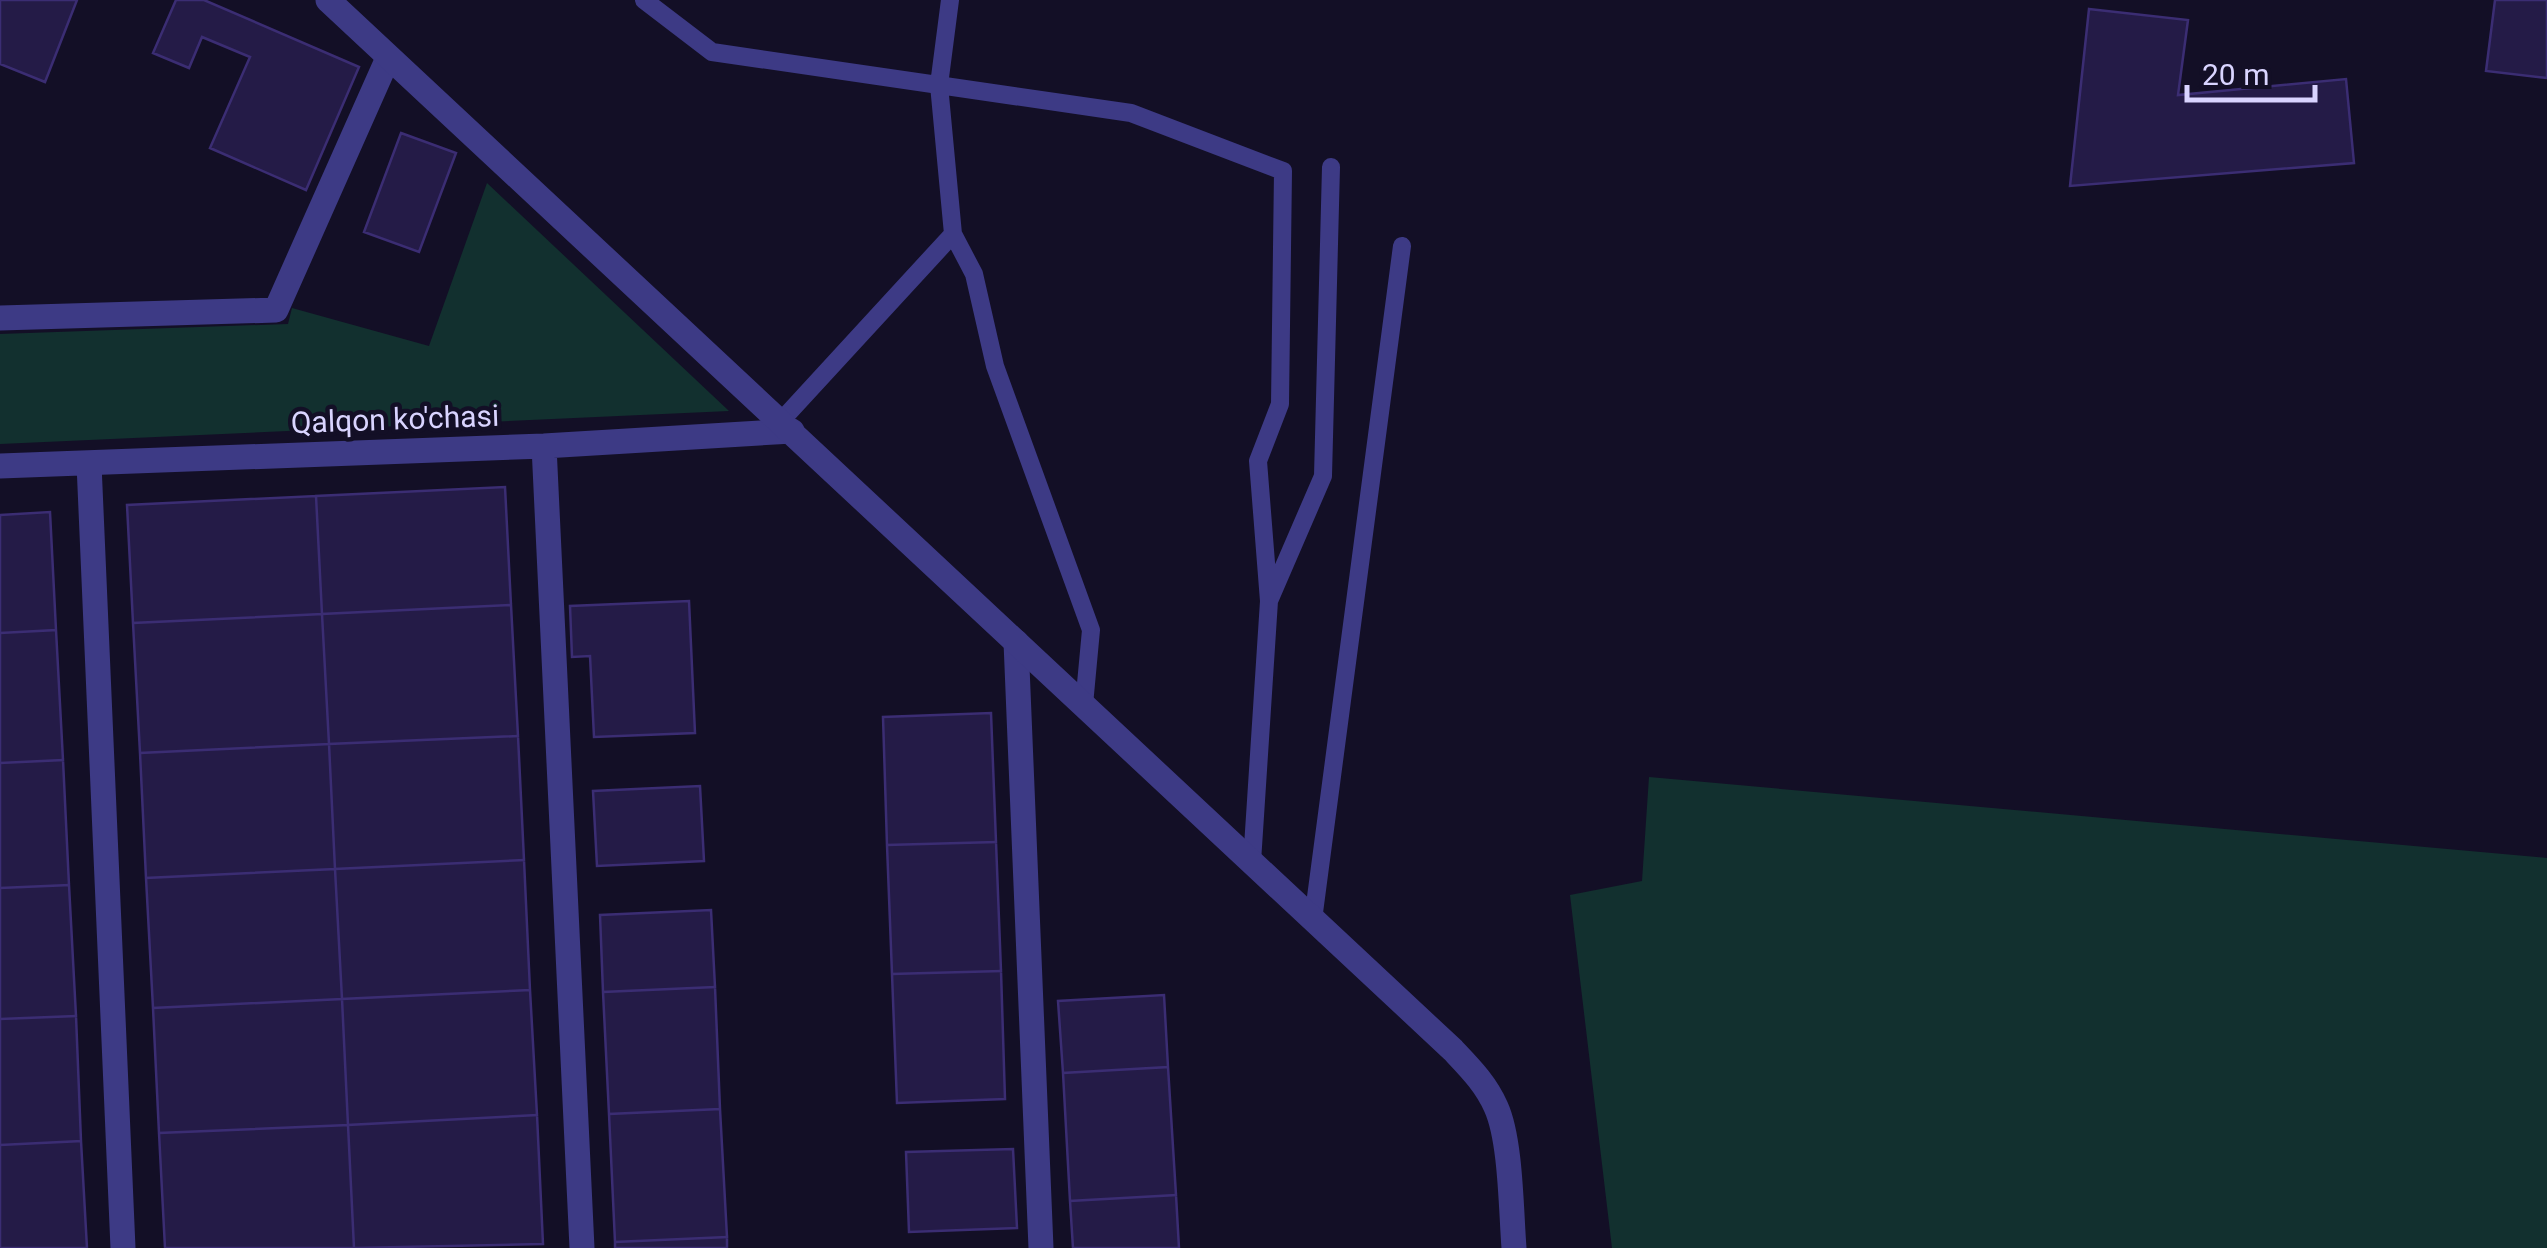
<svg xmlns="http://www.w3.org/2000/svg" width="2547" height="1248" font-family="Roboto,sans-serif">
	<rect width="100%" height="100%" fill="#130f26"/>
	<!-- green -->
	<path fill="#12302f" d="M487 183 729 411 0 444V334L288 324 292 308 429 346Z
		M1649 777 2547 858V1248H1612L1570 895 1642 881Z"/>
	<!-- building -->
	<path fill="#241b47" stroke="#3b2d73" stroke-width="2.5" d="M0 0H77L45 82 0 64Z
		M176 0H204L359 67 306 190 210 148 250 57 202 37 189 68 153 53Z
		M2495 0H2547V78L2486 71Z
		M2089 9 2188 20 2178 95 2346 79 2354 163 2070 186Z
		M401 133 456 153 419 252 364 232Z
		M505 487 511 605 322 614 316 496Z
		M316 496 322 614 133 623 127 505Z
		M50 512 56 630 0 633V515Z
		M689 601 695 733 594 737 590 656 572 657 570 606Z
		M511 605 518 736 329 744 322 614Z
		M322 614 329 744 140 753 133 623Z
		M56 630 63 760 0 763V633Z
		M991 713 996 842 887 845 883 717Z
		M518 736 524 860 335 869 329 744Z
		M329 744 335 869 146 878 140 753Z
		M63 760 69 885 0 888V763Z
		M700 786 704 861 597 866 593 791Z
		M996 842 1001 971 892 974 887 845Z
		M524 860 530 990 342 999 335 869Z
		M335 869 342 999 153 1008 146 878Z
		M69 885 76 1016 0 1019V888Z
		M711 910 715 987 603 992 600 915Z
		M1001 971 1005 1099 897 1103 892 974Z
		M715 987 720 1109 609 1114 603 992Z
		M530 990 537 1115 348 1125 342 999Z
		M1164 995 1168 1067 1063 1073 1058 1001Z
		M342 999 348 1125 159 1133 153 1008Z
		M76 1016 81 1141 0 1145V1019Z
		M1168 1067 1176 1195 1070 1201 1063 1073Z
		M720 1109 727 1237 615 1242 609 1114Z
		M537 1115 543 1244 354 1248 348 1125Z
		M348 1125 354 1248H165L159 1133Z
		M81 1141 87 1248H0V1145Z
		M1013 1149 1017 1228 909 1232 906 1152Z
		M1176 1195 1179 1248H1073L1070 1201Z
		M727 1237V1248H615V1242Z"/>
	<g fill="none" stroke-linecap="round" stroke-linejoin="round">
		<!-- service -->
		<path stroke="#3d3a85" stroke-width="18" d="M644 0 712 52 1131 113 1283 171 1280 404 1258 461 1269 601
			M950 0 939 85 953 234 974 274 995 366 1091 630 1084 705
			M781 421 953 234
			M1252 862 1269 601 1323 476 1331 167
			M1313 920 1402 246"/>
		<!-- minor -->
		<path stroke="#3d3a85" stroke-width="25" d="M0 318 276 310 388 58
			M544 446 582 1248
			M89 464 123 1248
			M0 466 544 446 792 431
			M1016 642 1041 1248"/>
		<!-- tertiary -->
		<path stroke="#3d3a85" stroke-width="25" d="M328 0 1453 1050C1470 1068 1486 1084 1496 1107 1511 1140 1511 1210 1514 1248"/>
	</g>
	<g text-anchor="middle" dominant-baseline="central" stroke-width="9" stroke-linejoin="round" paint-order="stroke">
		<!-- street labels -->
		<g font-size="30" fill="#d9d4ff" stroke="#130f26">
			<text transform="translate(395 419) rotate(-2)">Qalqon ko'chasi</text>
		</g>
	</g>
	<!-- scale -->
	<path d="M2187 85v15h128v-15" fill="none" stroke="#d9d4ff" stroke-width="5"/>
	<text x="2202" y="85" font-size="30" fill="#d9d4ff" stroke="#130f26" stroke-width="8" paint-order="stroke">20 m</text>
</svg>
